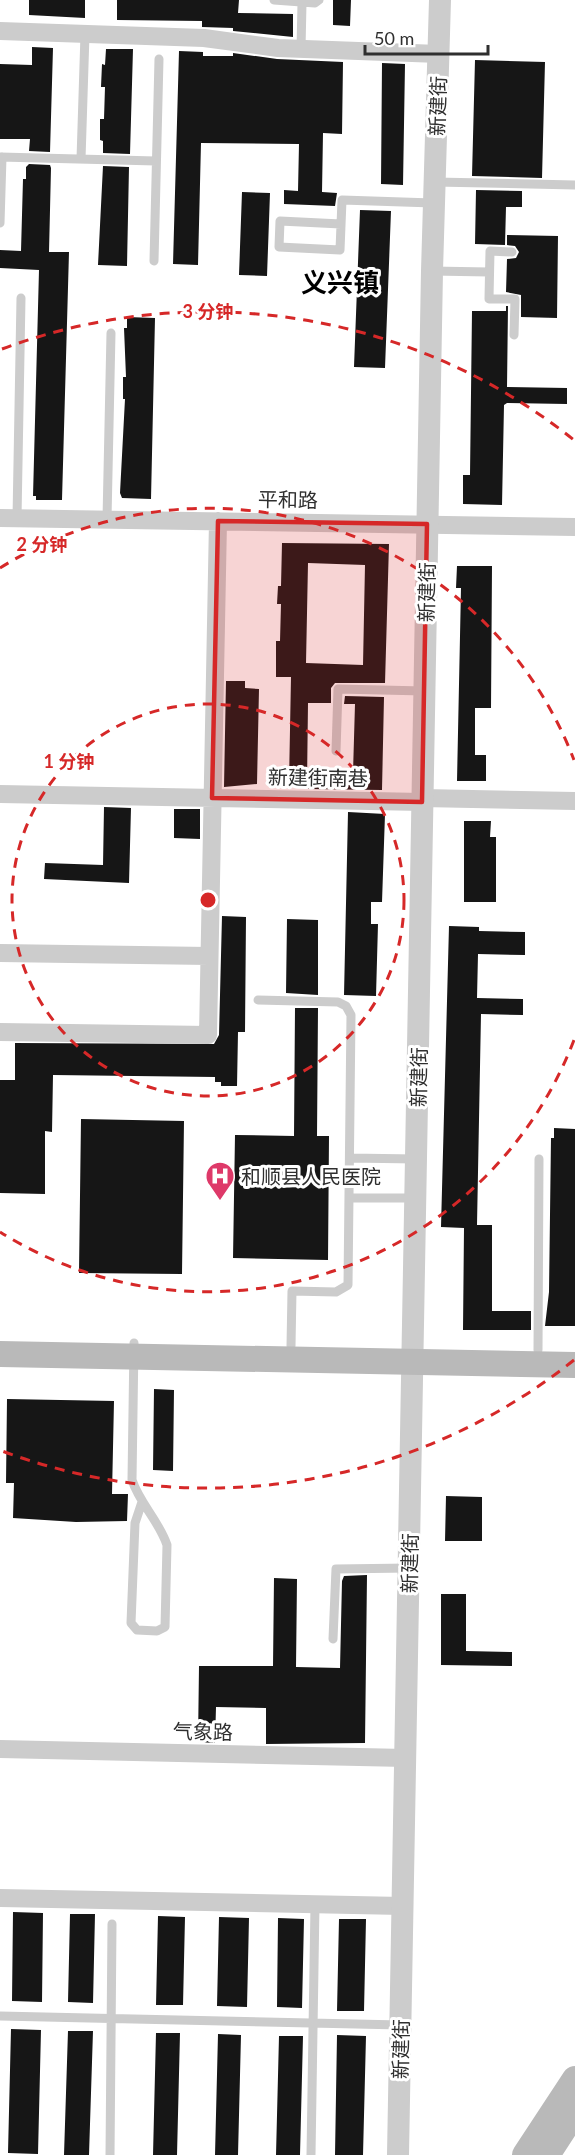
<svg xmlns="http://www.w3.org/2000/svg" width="575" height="2155" font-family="Lato,'Noto Sans SC',sans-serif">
	<rect width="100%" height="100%" fill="#fff"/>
	<!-- building -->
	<path fill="#161616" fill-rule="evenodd" d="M29 0H85V18L29 15Z
		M117 0H239L238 13 293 14V37L233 31V28L202 27V21L117 20Z
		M333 0H351L350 26 333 25Z
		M32 47 53 48 50 152 29 151 30 139H0V64L32 65Z
		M106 49H133L130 154 103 153V141L100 140V119H104L105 87H101L102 64 105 65Z
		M179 51 203 52V56H233V53L277 59 343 62 342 134 323 133 322 192 337 193 335 206 284 204V190L298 191 299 144 201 143 198 265 173 264Z
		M475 60 545 62 542 178 472 176Z
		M382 63 405 64 403 185 381 184Z
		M29 164 50 165 51 168 49 252H69L62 500H36V496H33L39 270 0 268V250L21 251 23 179H26V167Z
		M103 166 129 167 127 266 98 265Z
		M476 190 522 191V207H506L505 245 475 244Z
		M242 192 270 193 267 276 239 275Z
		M360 210 391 211 385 368 354 367Z
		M507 235 558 236 557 318 521 317V295L506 292 507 259 516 258 519 252 515 246 507 245Z
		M506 306H508L507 387 567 388V404L507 403 504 405 502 505 463 504V475H470L472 311H506Z
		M127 317 155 318 151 499 122 498 120 493 125 399H123V377H126L124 328H127Z
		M282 543 389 544 385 683H335L331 688V703H308L307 784 289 783 291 677H276V641H280L281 604H277L278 586H281ZM308 563 365 565 363 665 306 663Z
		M457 566H492L491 708H475V755H486V781H457L461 588H456Z
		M226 681H245V688L259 689 257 784 224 787Z
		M345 696 384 697 382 790 308 789V772L353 773 355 704H344Z
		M104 807 131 808 129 883 44 879 45 863 103 865Z
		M174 809H200V839L174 838Z
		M348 812 385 814 382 902H371V924H378L376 996 344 995Z
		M464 821H491L490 837H496V902H464Z
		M222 916 246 917 245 1032H238L237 1086H221V1082H215V1077L53 1075 52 1132 45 1131V1194L0 1193V1080H15V1043L214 1044 219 1035Z
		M287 919 318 920V995L286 993Z
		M449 926 479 927V931L525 932V955L478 954 477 998 523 999V1015L481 1014 477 1225H492V1311H531V1330H463L464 1228 441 1227Z
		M295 1008H318L317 1136H329L328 1260 233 1258 235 1135 294 1136Z
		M81 1119 184 1121 182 1274 79 1273Z
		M554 1128 575 1129V1326H545L549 1292 551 1138H554Z
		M154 1389 174 1390 173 1471 153 1470Z
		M7 1399 114 1401 112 1494H128L127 1521 76 1522 13 1518 14 1483H6Z
		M446 1496 482 1497V1541H445Z
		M367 1575 365 1743 266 1744V1708L216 1707 215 1743 198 1742 199 1666H273L274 1578 297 1579 296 1667 340 1668 342 1581 344 1576Z
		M441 1594H466V1651L512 1652V1666L441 1665Z
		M13 1912 43 1913 42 2002 12 2001Z
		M70 1914H95L93 2003 68 2002Z
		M158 1916 185 1917 183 2005H156Z
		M219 1917 249 1918 247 2007 217 2006Z
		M278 1918 304 1919 302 2008 277 2007Z
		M339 1919H366L364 2011H337Z
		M11 2029 41 2030 38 2154 8 2153Z
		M68 2031H93L89 2155H64Z
		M156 2033H180L177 2155H153Z
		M218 2034 241 2035 238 2155H215Z
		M337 2035 366 2036 363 2155H335Z
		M279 2036H303L300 2155H276Z"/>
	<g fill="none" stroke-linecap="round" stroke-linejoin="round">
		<!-- service -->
		<path stroke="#ccc" stroke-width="9" d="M274 0 315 3 319 0
			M301 49 302 3
			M0 157 156 161
			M81 159 85 34
			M435 182 575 185
			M0 223 2 157
			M341 224 280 221 279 247 340 250 342 200 433 203
			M512 252 490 251 489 299H515L514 335
			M154 261 159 59
			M432 271 489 272
			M17 518 21 298
			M107 519 111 333
			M336 751 338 689 424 691
			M258 1000 338 1002 346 1006 351 1015 348 1285 336 1292 292 1291 291 1346
			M350 1158 416 1159
			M349 1198H415
			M134 1343 132 1480C140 1504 159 1521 167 1545L165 1627 157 1631 137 1630 131 1623 135 1523 142 1502
			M538 1350 539 1159
			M333 1639 336 1569 409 1568
			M0 2016 401 2025
			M110 2155 112 1924
			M311 2155 315 1904"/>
		<!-- minor -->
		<path stroke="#ccc" stroke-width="18" d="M0 31 204 38 278 48 439 54
			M0 518 575 527
			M0 794 422 802
			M422 798 575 801
			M0 953 209 956
			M0 1032 208 1035 218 521
			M0 1749 406 1758
			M0 1898 403 1906"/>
		<!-- tertiary -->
		<path stroke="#ccc" stroke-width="22" d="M398 2155 432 271 440 0"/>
		<!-- secondary -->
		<path stroke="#b9b9b9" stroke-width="26" d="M0 1354 575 1365
			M525 2155 575 2079
			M547 2155 575 2112"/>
	</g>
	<!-- marked area -->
	<path fill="#d62828" fill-opacity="0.2" stroke="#d62828" stroke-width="4.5" stroke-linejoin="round" d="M218 521 427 524 422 802 212 798Z"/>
	<!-- distance rings -->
	<g fill="none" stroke="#d62828" stroke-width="3" stroke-dasharray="10 8">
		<circle cx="208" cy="900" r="196"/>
		<path d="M574 1040A392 392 0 0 1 0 1232M0 568A392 392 0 0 1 574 760"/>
		<path d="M574 1360A588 588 0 0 1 2 1451M2 349A588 588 0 0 1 574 440"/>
	</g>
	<!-- icons -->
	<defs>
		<g id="hospital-pin" transform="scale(1.5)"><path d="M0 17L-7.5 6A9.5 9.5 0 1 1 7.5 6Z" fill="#de3969" stroke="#fff"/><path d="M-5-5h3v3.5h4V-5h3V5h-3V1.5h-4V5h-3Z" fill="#fff"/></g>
	</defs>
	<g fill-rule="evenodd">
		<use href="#hospital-pin" x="220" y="1176"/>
	</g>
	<g text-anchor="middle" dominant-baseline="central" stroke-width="6" stroke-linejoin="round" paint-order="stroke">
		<!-- street labels -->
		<g font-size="20" fill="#2f2f2f" stroke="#fff">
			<text transform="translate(437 106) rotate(-88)">新建街</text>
			<text transform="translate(288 499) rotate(1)">平和路</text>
			<text transform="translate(426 592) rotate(-89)">新建街</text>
			<text transform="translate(318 777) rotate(1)">新建街南巷</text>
			<text transform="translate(418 1077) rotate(-89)">新建街</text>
			<text transform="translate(409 1563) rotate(-89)">新建街</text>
			<text transform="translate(203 1731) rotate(1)">气象路</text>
			<text transform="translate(400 2049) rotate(-89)">新建街</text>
		</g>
		<!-- poi labels -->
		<g font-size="20" fill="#2f2f2f" stroke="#fff" text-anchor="start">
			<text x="241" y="1176">和顺县人民医院</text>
		</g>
		<!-- district labels -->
		<g font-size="26" font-weight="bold" fill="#000" stroke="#fff">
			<text x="340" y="282">义兴镇</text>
		</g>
	</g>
	<circle cx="208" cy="900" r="9" fill="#d62828" stroke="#fff" stroke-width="3"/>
	<g font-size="18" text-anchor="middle" font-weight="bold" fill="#d62828" stroke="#fff" stroke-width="6" stroke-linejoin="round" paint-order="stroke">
		<text x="208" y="318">3 分钟</text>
		<text x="42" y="551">2 分钟</text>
		<text x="69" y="768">1 分钟</text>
	</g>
	<!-- scale -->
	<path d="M365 45v9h123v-9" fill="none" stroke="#2f2f2f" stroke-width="3"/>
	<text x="374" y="45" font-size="18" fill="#2f2f2f" stroke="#ffffff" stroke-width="4.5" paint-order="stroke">50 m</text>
</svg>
